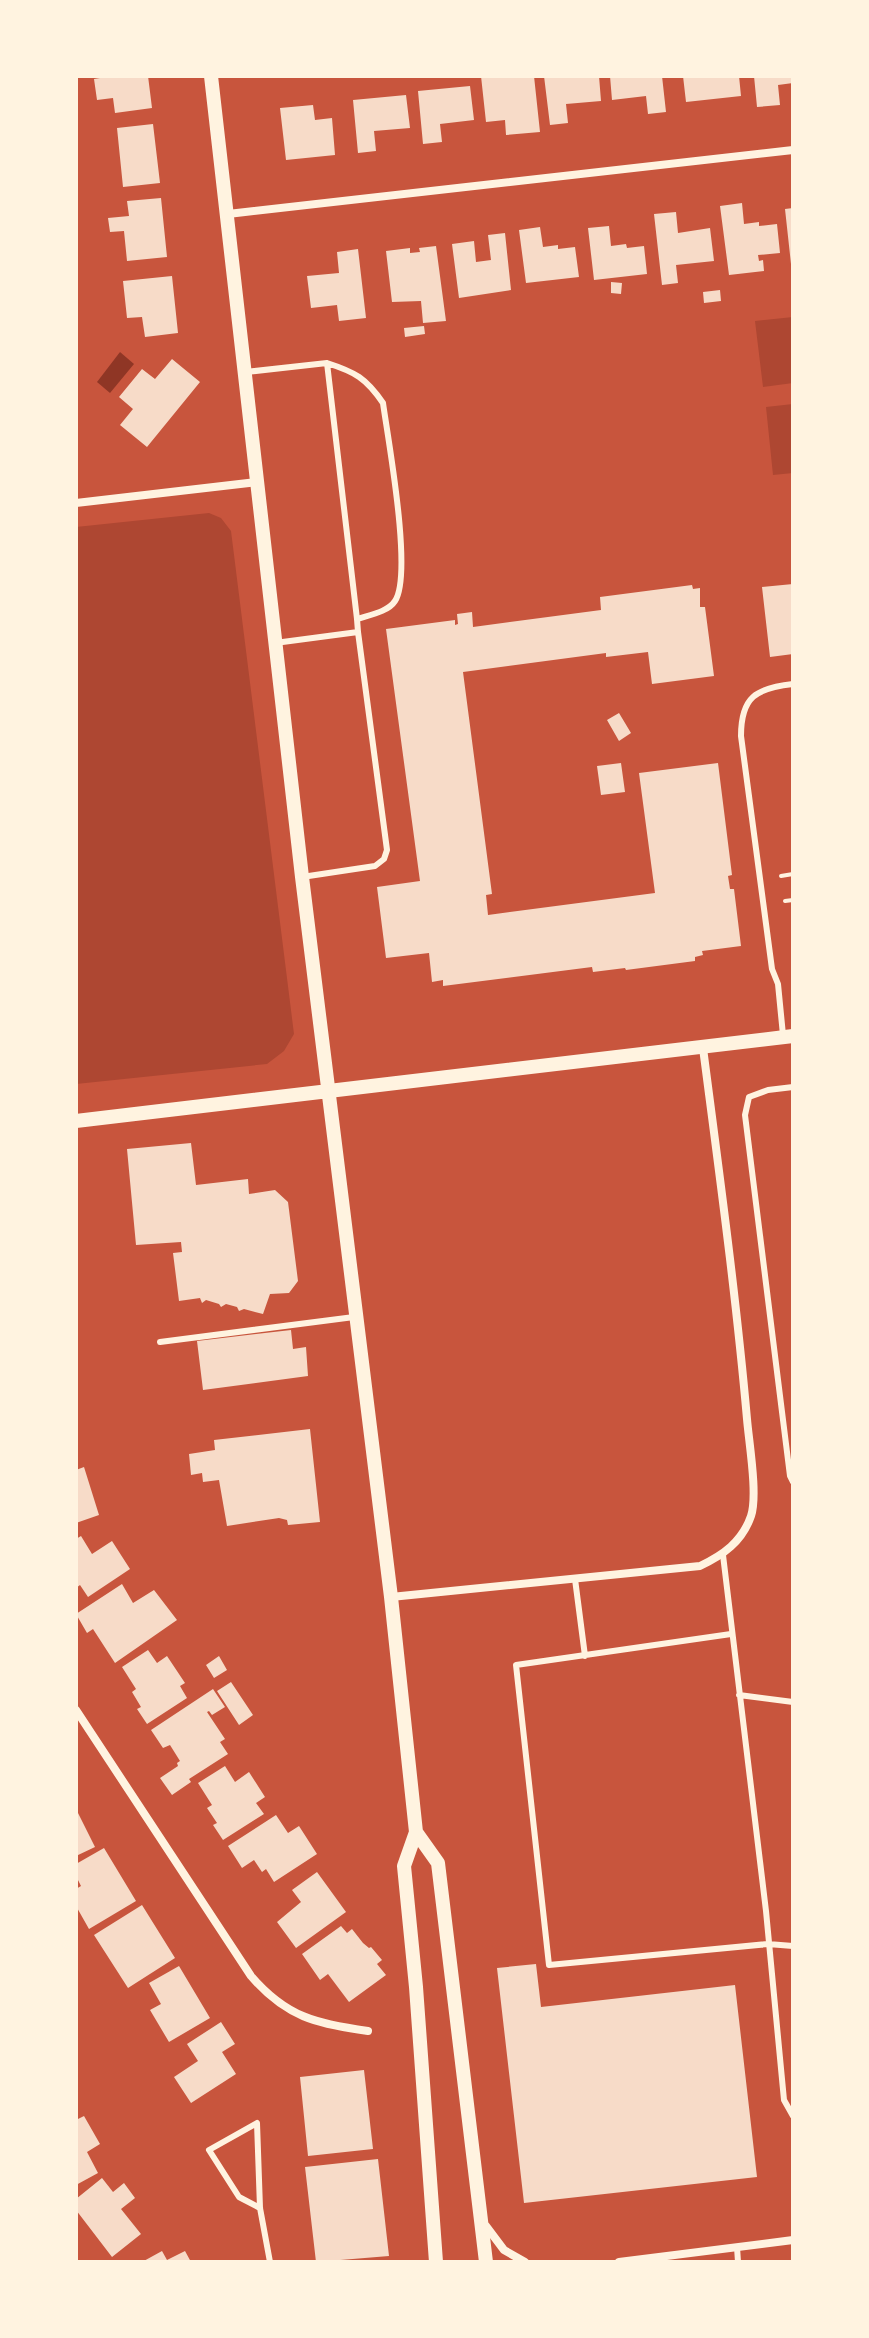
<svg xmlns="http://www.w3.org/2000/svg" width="869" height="2338" font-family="Quicksand,sans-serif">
	<rect width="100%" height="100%" fill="#c8553d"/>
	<!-- green -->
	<path fill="#ae4732" d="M793 317V383L763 387 755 321Z
		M793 404V473L773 475 766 407Z
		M209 513 221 518 231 531 294 1034 284 1051 267 1064 76 1084V527Z"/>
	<!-- water -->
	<path fill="#8f3625" d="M120 352 134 364 110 393 97 382Z"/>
	<!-- building -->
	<path fill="#f7dbc8" d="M112 76H148L152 108 115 113 113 98 97 100 94 79Z
		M481 76H534L540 132 506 135 505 120 486 122Z
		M544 76H599L601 101 566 104 568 123 550 125Z
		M610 76H662L666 112 648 114 646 96 612 100Z
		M683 76H739L741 96 686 102Z
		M754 76H793V83L778 85 780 105 757 107Z
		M470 86 474 120 440 124 442 142 423 144 418 91Z
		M406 95 410 128 374 131 376 151 358 153 353 100Z
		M313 105 315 120 332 118 335 155 286 160 280 108Z
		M153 124 160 183 123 187 117 128Z
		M161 198 167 257 127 261 124 231 110 232 108 218 129 216 127 201Z
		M742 203 744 224 759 222V226L777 224 780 253 758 255 759 261 763 260 764 271 729 275 720 206Z
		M793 208V264H791L785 209Z
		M676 212 678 233 710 228 714 261 676 265 678 283 662 285 654 214Z
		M609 226 611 246 626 244 627 248 644 246 647 274 594 280 588 228Z
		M540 227 543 247 558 245V249L575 247 579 277 526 283 519 230Z
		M505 233 511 290 459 298 452 244 474 241 476 262 491 260 488 235Z
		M436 246 446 321 423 323 421 301 392 302 386 251 410 248V253L420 252 419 248Z
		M358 249 366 318 339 321 337 305 311 308 307 276 339 273 337 252Z
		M172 276 178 333 145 337 142 317 127 318 123 281Z
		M611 282 622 283 621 294 611 293Z
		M720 290 721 301 704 303 703 292Z
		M424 326 425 334 405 337 404 328Z
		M172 359 200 382 147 447 120 425 133 409 119 397 142 369 155 379Z
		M793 584V654L770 657 762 587Z
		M692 585 693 589 700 588V607H705L714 676 652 684 648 652 606 657V653L463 672 492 894 486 895 488 915 655 893 639 773 718 763 732 875 728 876 730 889H734L741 946 702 951 703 955 695 957V961L626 970 625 968 593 972 592 967 443 986V980L432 982 429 953 386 958 377 887 420 881 386 629 455 620V625L458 624 457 614 472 612 473 627 601 610 600 597Z
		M619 713 631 733 619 741 607 720Z
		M621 763 625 792 601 795 597 766Z
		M191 1143 196 1185 248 1179 249 1194 275 1190 288 1202 298 1281 289 1293 270 1294 263 1314 244 1309 239 1311 237 1307 226 1304 221 1307 219 1304 206 1300 202 1303 200 1298 179 1301 173 1253 182 1252 181 1242 136 1245 127 1149Z
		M291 1330 293 1349 306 1347 308 1376 203 1390 197 1341Z
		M310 1429 320 1522 288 1525 287 1520 279 1518 227 1526 219 1480 203 1482 202 1473 191 1475 189 1454 215 1450 214 1440Z
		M84 1467 99 1515 76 1523V1470Z
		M81 1536 92 1554 112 1541 130 1569 88 1597 80 1585 76 1588V1539Z
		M122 1584 133 1603 154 1590 177 1620 115 1663 93 1629 87 1633 76 1614Z
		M148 1650 157 1663 167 1656 185 1683 180 1686 187 1698 147 1724 137 1709 141 1707 132 1692 136 1689 122 1667Z
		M219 1656 227 1670 214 1678 206 1665Z
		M231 1682 253 1715 239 1725 217 1691Z
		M213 1689 225 1707 212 1715 209 1711 207 1712 225 1739 220 1742 228 1754 189 1779 191 1782 172 1795 160 1778 178 1766 177 1763 180 1761 170 1745 163 1748 151 1730Z
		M225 1766 235 1782 249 1772 265 1797 256 1803 264 1814 223 1840 213 1825 217 1823 207 1808 212 1805 198 1783Z
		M76 1809 95 1847 76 1856Z
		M276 1815 288 1833 299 1826 317 1854 274 1882 266 1869 262 1872 254 1860 242 1868 228 1846Z
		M104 1848 136 1901 89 1929 76 1906V1889L81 1886 76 1876V1864Z
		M317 1872 346 1912 296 1948 277 1922 301 1902 292 1890Z
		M142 1905 175 1958 128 1988 94 1935Z
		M341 1926 347 1933 352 1929 363 1943 369 1948 371 1947 382 1960 377 1964 386 1975 349 2002 328 1974 320 1980 302 1954Z
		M536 1964 541 2007 735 1985 757 2177 524 2203 497 1968Z
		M179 1966 210 2018 169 2042 150 2010 161 2004 149 1983Z
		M221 2022 235 2044 222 2052 236 2074 191 2103 174 2077 198 2061 187 2044Z
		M364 2070 373 2149 308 2156 300 2077Z
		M84 2116 100 2144 87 2152 98 2173 76 2185V2120Z
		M378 2159 389 2256 316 2262 305 2167Z
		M102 2178 113 2192 124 2183 135 2198 121 2209 141 2234 112 2257 76 2210V2199Z
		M162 2251 167 2260 185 2251 191 2262H142Z"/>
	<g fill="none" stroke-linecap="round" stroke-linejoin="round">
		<!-- path -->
		<path stroke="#fff3e0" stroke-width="4" d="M781 876 793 874
			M785 901 793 900"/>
		<!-- service -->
		<path stroke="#fff3e0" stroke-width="6" d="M327 363C355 372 366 378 383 403 388 439 413 574 395 601 388 612 369 615 357 619
			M246 372 327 363 357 619 358 632 275 643
			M302 877 375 866 384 859 387 850 358 632
			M783 1035 778 984 772 969 741 736C741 697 756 688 793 684
			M793 1087 768 1090 749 1097 745 1115 790 1476 793 1482
			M160 1342 354 1317
			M723 1555 766 1911 784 2100 793 2116
			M575 1579 585 1656
			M731 1634 516 1665 549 1965 768 1944 793 1946
			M739 1695 793 1702
			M260 2208 239 2197 209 2150 257 2123 260 2208 270 2262
			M737 2247 738 2262"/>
		<!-- minor -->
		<path stroke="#fff3e0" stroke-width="8" d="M228 214 793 150
			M76 503 257 482
			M391 1597 700 1566C723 1555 742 1542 751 1516 758 1495 749 1443 747 1419 736 1295 719 1171 703 1048
			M76 1710 251 1976C286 2017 317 2024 368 2031
			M486 2226 504 2250 525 2262
			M619 2262 793 2240"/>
		<!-- tertiary -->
		<path stroke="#fff3e0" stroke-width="14" d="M211 76 302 877 391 1597 416 1832 404 1866 416 1987 436 2262
			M76 1121 793 1036
			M416 1832 438 1863 486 2262"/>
	</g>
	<!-- border -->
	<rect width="869" height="2338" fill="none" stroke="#fff3e0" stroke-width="156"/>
</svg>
